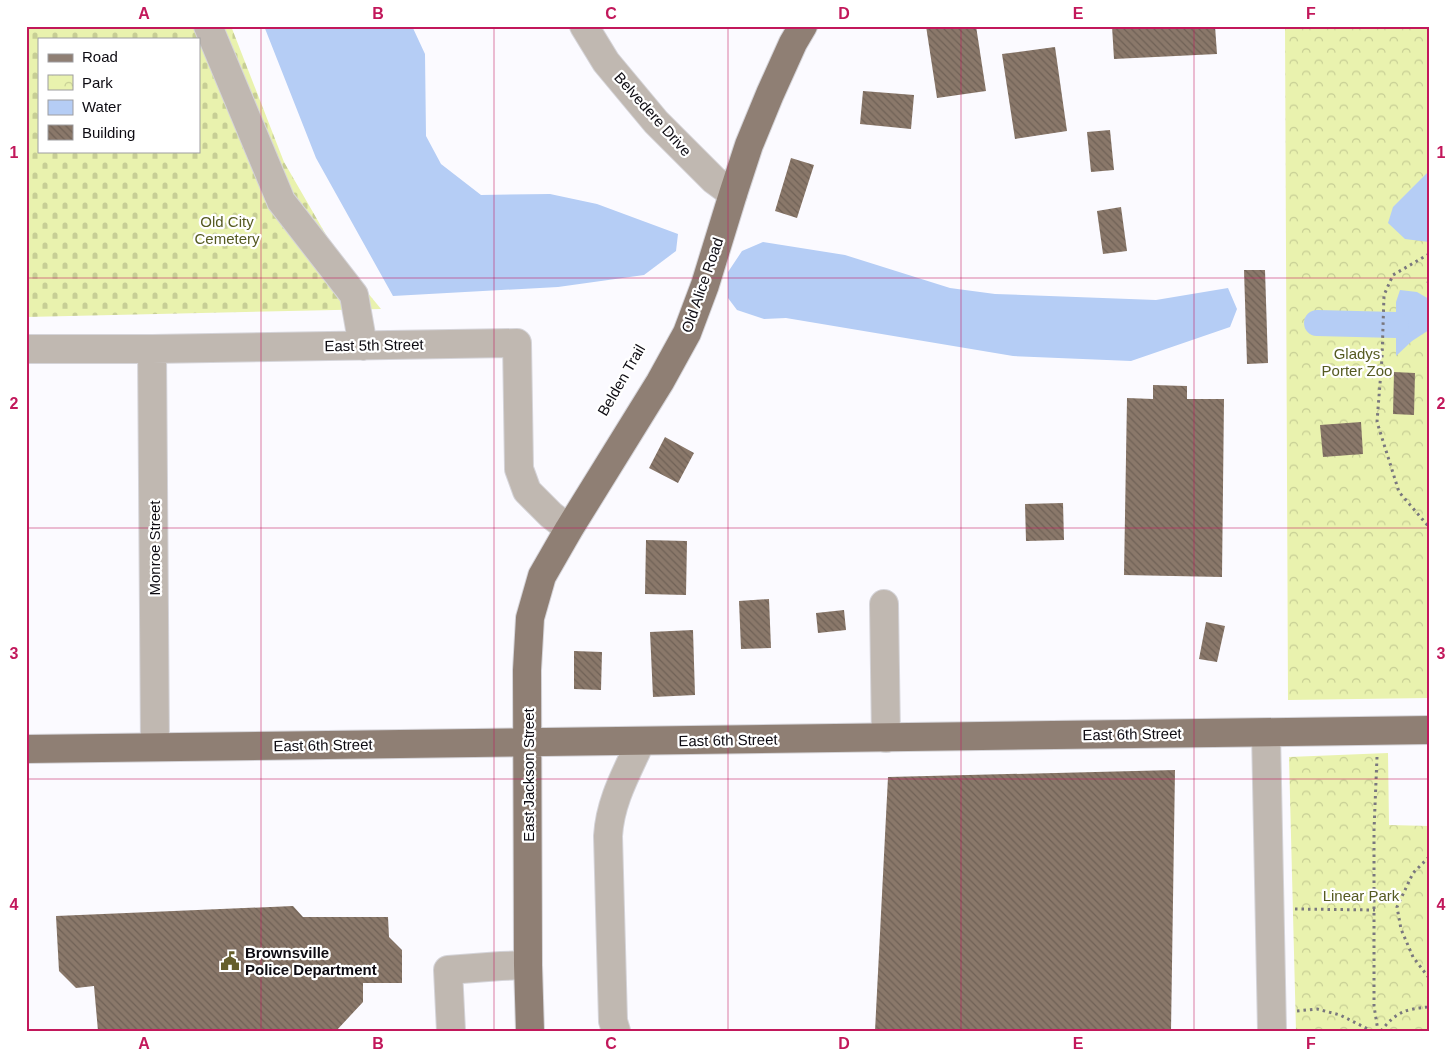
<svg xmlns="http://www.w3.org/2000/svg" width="1455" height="1057" font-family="Arial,sans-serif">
	<defs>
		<pattern id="cemetery-stones" width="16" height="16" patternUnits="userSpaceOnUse" patternTransform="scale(1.25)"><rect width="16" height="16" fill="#e9f2ae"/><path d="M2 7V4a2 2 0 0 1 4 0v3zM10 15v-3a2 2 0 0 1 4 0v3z" fill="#c7ce95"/></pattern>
		<pattern id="park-crowns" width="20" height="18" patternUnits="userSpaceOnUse" patternTransform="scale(1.25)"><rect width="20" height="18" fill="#e9f2ae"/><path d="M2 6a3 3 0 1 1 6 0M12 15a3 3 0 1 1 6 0" fill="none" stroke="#c7ce95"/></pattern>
		<pattern id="building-back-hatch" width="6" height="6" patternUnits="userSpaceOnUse" patternTransform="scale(1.25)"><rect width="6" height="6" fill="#8a786a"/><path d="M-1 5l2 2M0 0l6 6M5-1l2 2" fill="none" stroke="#6f6156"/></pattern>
	</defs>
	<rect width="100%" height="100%" fill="#fbfaff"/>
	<!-- cemetery -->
	<path fill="url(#cemetery-stones)" fill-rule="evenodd" d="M26 26H231L284 162 340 259 381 309 26 317ZM39 39H199V151H39Z"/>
	<!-- park -->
	<path fill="url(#park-crowns)" d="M1285 26H1429V698L1288 700Z
		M1388 753 1389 825 1429 826V1031H1296L1289 757Z"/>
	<!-- water -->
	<path fill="#b5cdf5" d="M264 26H412L425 54 426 136 441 164 481 195 550 194 597 204 678 234 676 251 644 275 558 287 393 296 316 158Z
		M1429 171V242L1405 239 1388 223 1393 207Z
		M763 242 845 255 950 288 995 294 1156 300 1228 288 1237 309 1230 327 1131 361 1013 356 786 318 764 319 737 310 728 298V272L742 251Z
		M1400 290 1417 292 1429 299V330L1412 341 1396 356V302Z"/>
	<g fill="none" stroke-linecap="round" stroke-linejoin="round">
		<!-- canal -->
		<path stroke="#b5cdf5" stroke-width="26" d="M1317 323 1396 325"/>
	</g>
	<!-- building -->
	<path fill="url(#building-back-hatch)" d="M926 26H976L986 91 937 98Z
		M1112 26H1215L1217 54 1114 59Z
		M1055 47 1067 131 1015 139 1002 54Z
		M863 91 914 95 911 129 860 124Z
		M1110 130 1114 170 1091 172 1087 132Z
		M791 158 814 165 797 218 775 211Z
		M1121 207 1127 251 1103 254 1097 211Z
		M1244 270H1265L1268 363 1247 364Z
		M1394 372 1415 373 1414 415 1393 414Z
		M1153 385 1187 386V399H1224L1222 577 1124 575 1127 398 1153 399Z
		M1361 422 1363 454 1323 457 1320 425Z
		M665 437 694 453 678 483 649 468Z
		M1063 503 1064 540 1026 541 1025 504Z
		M646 540 687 541 686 595 645 594Z
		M769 599 771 648 741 649 739 601Z
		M844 610 846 630 818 633 816 613Z
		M1206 622 1225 626 1217 662 1199 659Z
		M693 630 695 695 653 697 650 632Z
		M574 651 602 652 601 690 574 689Z
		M1175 770 1171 1031H875L888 777Z
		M293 906 303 917H388L389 937 402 950V983H363V1002L336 1031H98L94 986 76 988 59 971 56 916Z"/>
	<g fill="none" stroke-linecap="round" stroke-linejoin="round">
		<!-- minor casing -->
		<g stroke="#d5d4d9" stroke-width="30">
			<path id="minor" d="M208 26 281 201 354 295 363 346
				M584 26 606 62 656 122 714 180 733 194
				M26 349H152L517 343 519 469 527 491 551 515 569 529
				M152 349 155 747
				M884 604 886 738
				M1266 733 1272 1031
				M451 1031 448 970 501 966 528 965
				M616 1031 613 1021 608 836C610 801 627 772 641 741"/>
		</g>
		<!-- major casing -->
		<g stroke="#d5d4d9" stroke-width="30">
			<path id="major" d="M26 749 1429 730
				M530 1031 528 965 527 670 530 618 542 576 569 529 660 382 687 333 705 285 733 194 749 145 770 94 793 43 803 26"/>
		</g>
		<!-- path -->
		<path stroke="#79777e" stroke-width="3" stroke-dasharray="2.5 4" stroke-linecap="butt" d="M1429 254 1393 275 1384 295 1382 358 1377 422 1399 492 1429 527
			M1429 281 1427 284 1429 285
			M1377 757 1374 830V1006L1378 1031
			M1429 857 1413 873 1397 907 1401 929 1413 957 1429 978
			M1295 909 1375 910
			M1297 1011 1317 1009 1340 1015 1372 1031
			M1381 1031C1396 1012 1405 1009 1429 1007"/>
		<!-- minor -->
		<use href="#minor" stroke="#c0b8b1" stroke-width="28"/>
		<!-- major -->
		<use href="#major" stroke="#8f7f74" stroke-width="28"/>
	</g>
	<!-- grid -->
	<path fill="none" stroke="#c2185b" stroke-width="1" stroke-opacity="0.55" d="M261 26V1031M494 26V1031M728 26V1031M961 26V1031M1194 26V1031M26 278H1429M26 528H1429M26 779H1429"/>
	<!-- icons -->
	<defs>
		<g id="civic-bare" transform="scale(1.5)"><path d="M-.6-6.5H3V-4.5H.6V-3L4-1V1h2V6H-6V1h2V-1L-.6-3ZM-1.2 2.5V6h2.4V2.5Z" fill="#655e2b" stroke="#fff" stroke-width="2.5" paint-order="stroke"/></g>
	</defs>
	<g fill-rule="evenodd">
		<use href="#civic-bare" x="230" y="961"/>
	</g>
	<g text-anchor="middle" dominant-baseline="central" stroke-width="4.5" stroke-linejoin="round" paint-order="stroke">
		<!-- street labels -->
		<g font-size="15" fill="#0d0b12" stroke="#fff">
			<text transform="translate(653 114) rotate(48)">Belvedere Drive</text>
			<text transform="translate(702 285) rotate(-71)">Old Alice Road</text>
			<text transform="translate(374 345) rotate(-1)">East 5th Street</text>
			<text transform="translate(621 380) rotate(-60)">Belden Trail</text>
			<text transform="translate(154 548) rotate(-90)">Monroe Street</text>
			<text transform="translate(1132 734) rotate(-1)">East 6th Street</text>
			<text transform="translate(728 740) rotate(-1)">East 6th Street</text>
			<text transform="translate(323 745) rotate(-1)">East 6th Street</text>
			<text transform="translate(528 775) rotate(-90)">East Jackson Street</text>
		</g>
		<!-- park labels -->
		<g font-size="15" fill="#555a21" stroke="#fff">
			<text x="227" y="221">Old City<tspan x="227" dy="17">Cemetery</tspan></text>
			<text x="1357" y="353">Gladys<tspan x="1357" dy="17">Porter Zoo</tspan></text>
			<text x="1361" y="895">Linear Park</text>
		</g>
		<!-- poi labels -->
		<g font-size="15" font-weight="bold" fill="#0d0b12" stroke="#fff" text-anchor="start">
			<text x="245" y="952">Brownsville<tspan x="245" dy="17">Police Department</tspan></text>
		</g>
	</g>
	<!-- border -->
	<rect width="1455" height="1057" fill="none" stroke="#ffffff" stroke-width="55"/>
	<!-- legend -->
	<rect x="38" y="38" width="162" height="115" fill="#ffffff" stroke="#9e9da0"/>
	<rect x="48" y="54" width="25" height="8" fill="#8f7f74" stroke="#9e9da0"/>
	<text x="82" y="62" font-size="15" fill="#0d0b12">Road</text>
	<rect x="48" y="75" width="25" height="15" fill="url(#park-crowns)" stroke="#9e9da0"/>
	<text x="82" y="88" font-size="15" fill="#0d0b12">Park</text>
	<rect x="48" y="100" width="25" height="15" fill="#b5cdf5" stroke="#9e9da0"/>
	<text x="82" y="112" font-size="15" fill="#0d0b12">Water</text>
	<rect x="48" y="125" width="25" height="15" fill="url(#building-back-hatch)" stroke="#9e9da0"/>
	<text x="82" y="138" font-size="15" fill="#0d0b12">Building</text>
	<rect x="28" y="28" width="1400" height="1002" fill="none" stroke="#c2185b" stroke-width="2"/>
	<g font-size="16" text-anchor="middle" font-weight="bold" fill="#c2185b">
		<text x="144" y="19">A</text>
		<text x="378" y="19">B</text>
		<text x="611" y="19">C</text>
		<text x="844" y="19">D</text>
		<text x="1078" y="19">E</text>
		<text x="1311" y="19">F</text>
		<text x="14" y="158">1</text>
		<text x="1441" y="158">1</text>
		<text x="14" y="409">2</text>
		<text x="1441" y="409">2</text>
		<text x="14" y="659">3</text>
		<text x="1441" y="659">3</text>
		<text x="14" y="910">4</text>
		<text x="1441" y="910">4</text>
		<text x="144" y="1049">A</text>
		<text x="378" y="1049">B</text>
		<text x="611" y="1049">C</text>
		<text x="844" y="1049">D</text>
		<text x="1078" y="1049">E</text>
		<text x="1311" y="1049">F</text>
	</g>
</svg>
